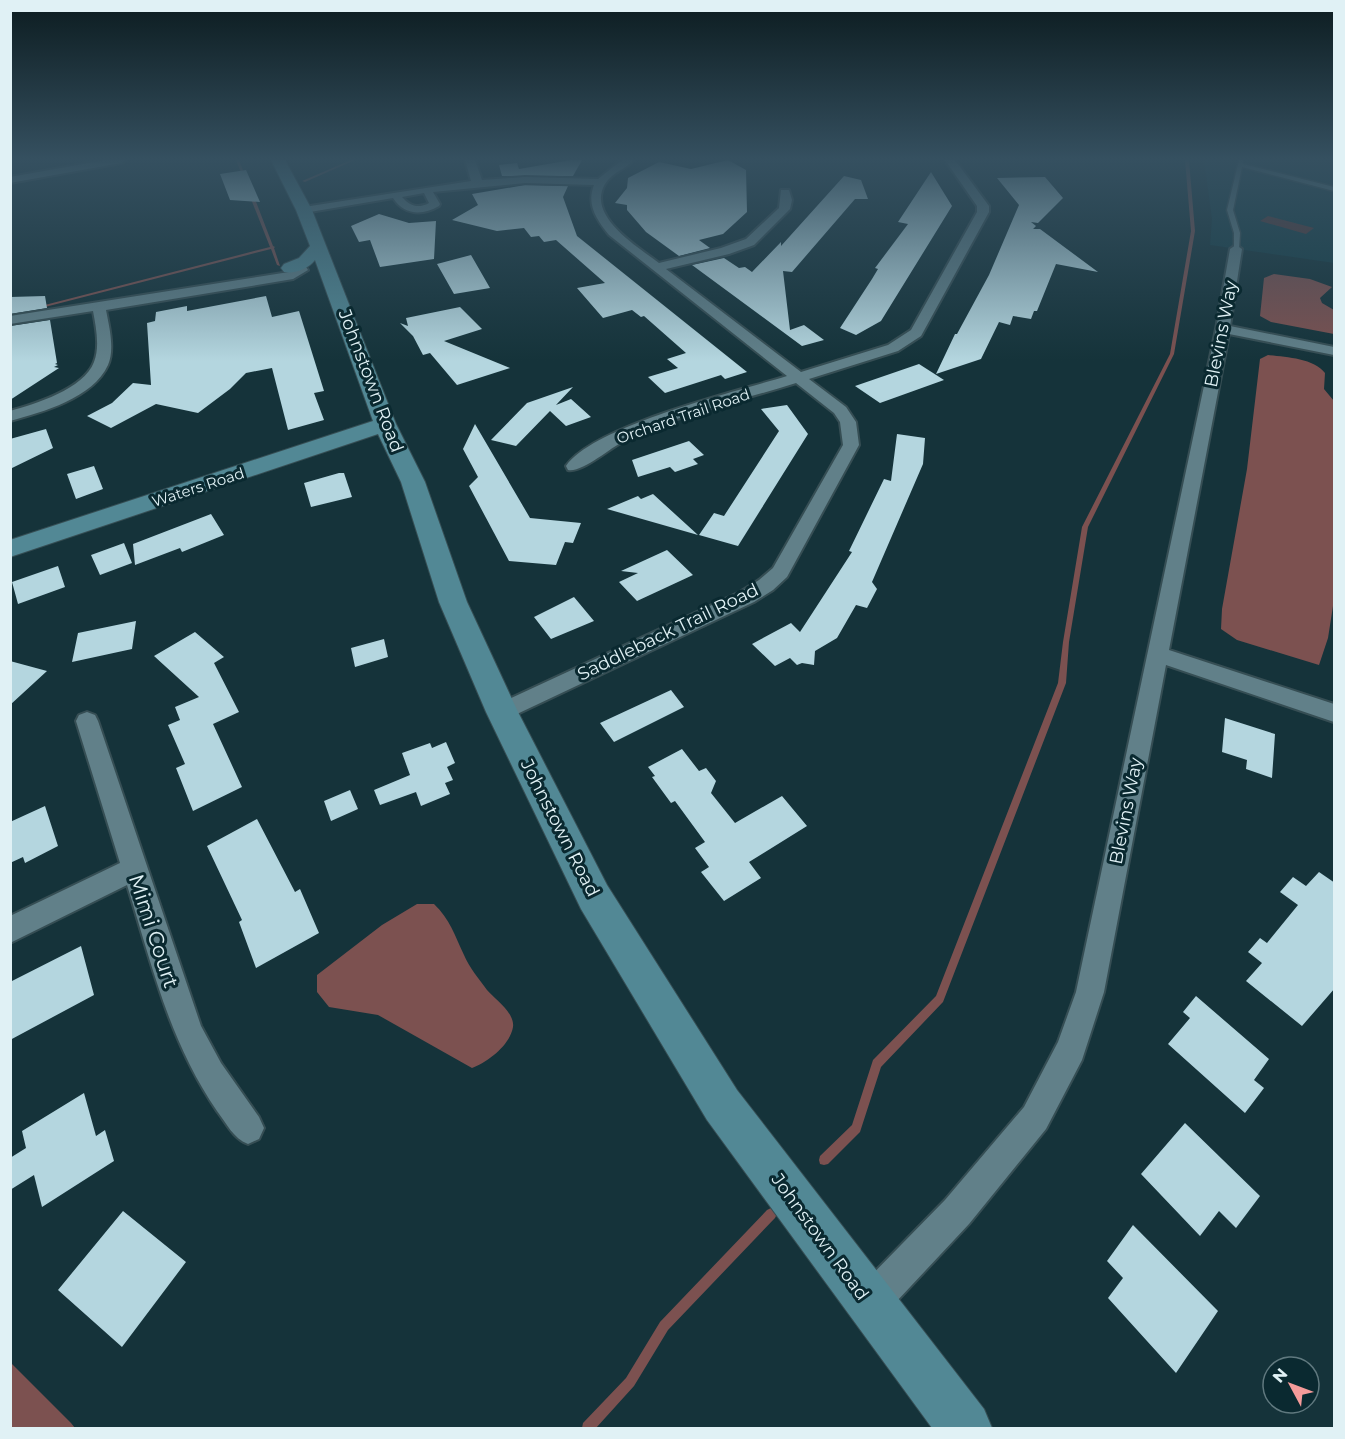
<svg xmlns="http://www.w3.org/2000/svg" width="1345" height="1439" font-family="Montserrat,sans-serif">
	<rect width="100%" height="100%" fill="#15333a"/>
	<!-- built -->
	<path fill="#153e47" d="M1204 160H1334V263L1210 245 1212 219Z"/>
	<!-- green -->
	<path fill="#5b3838" d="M1268 216 1314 228 1306 234 1260 221Z"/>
	<!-- water -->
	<path fill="#7c5150" d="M1274 274 1310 279 1332 287 1320 298 1322 303 1334 310V334L1271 322 1260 316 1264 278Z
		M1268 355C1285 357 1314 358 1325 373L1324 389 1334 401 1333 606 1328 638 1319 665 1237 640 1221 629 1222 609 1247 469 1260 359Z
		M417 904H434C450 919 455 936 464 955 469 967 479 979 487 990 495 999 515 1013 513 1027 510 1045 488 1062 472 1068L378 1015 329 1007 317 992V975L382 925Z
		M11 1363 71 1423 75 1428H11Z"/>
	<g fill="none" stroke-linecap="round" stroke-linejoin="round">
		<!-- stream -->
		<path fill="#7c5150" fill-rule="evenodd" d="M236 160H239L247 181 244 180Z
			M351 160H355L305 182 302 181Z
			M1185 160H1189L1195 231 1174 354 1088 527 1069 642 1066 683 943 1002 881 1067 860 1132 828 1164 824 1165 820 1164 819 1160 820 1156 852 1125 873 1060 936 996 1058 683 1063 642 1082 527 1170 354 1191 231Z
			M251 193 253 194 273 246 275 247 274 248 280 266 277 265 271 249 41 308 37 307 270 247 249 194Z
			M771 1208 775 1210 777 1214 775 1218 668 1330 634 1386 596 1428H582L583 1423 626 1378 660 1322 767 1210Z"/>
	</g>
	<!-- building -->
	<path fill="#b4d6df" d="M571 160H582L573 176H502L499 165 517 163 519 169Z
		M728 160 746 170 747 212 723 234 699 240 710 248 679 256 646 232 627 210V205L615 203 627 188 628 178 659 162 691 169Z
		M246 170 260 202 230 200 220 174Z
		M931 172 952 206 881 321 856 335 840 328 872 279 878 269 875 268 908 224 898 222Z
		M844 176 861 180 868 199H855L792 272 783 271 790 330 804 325 824 340 802 346 692 265 724 258 739 268 745 267 752 272 781 242V246Z
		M1045 177 1063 198 1038 223 1031 222 1036 226 1033 229H1040L1098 272 1056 264 1037 311H1034L1031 319 1013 316 1010 325 999 322 981 359 936 374 955 334H957L989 275 1019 205 997 178Z
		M525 185 568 186 563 197 577 236 747 372 725 379 721 375 665 393 648 377 678 368 667 359 686 353 644 316 641 317 632 310 603 318 577 288 605 283 556 240 544 242 539 236 531 237 524 228 497 231 452 220 478 205 472 194Z
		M379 214 409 223 436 221 434 259 380 267 370 240 359 242 351 226Z
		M471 255 490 288 454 294 437 264Z
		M45 296 47 308 10 314V297Z
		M266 296 272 317 299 311 324 391 314 393 324 420 288 430 272 368 246 373 230 389 198 413 156 404 111 428 87 416 112 403 133 383 151 385 147 323 155 321 156 312 187 306V311Z
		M460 307 482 329 444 341 510 368 457 385 430 353 423 355 413 336 400 323 408 326 406 318Z
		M50 320 57 363 55 364 58 365 54 367 59 368 10 400V326Z
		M919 364 944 380 880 403 855 386Z
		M573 387 556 405 571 399 591 417 566 426 550 411 516 446 491 440 527 403Z
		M787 405 808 434 738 546 699 535 714 513 724 516 779 431 761 409Z
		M475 424 530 518 581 523 573 543 565 542 556 565 509 561 469 486 478 477 463 449Z
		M46 429 53 448 10 469V439Z
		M897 434 925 438 923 464 872 582 877 589 867 608 856 605 837 638 815 651 814 665 802 663 797 665 790 658 775 666 752 644 791 623 800 632 852 552 849 551 884 479 891 481Z
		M689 441 704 455 693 459 698 464 675 472 670 467 638 477 632 460Z
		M94 466 103 489 76 499 67 474Z
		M339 473H344L352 497 311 507 304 483Z
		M653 494 698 535 607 509 638 496 641 499Z
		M211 514 224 535 182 552 180 548 135 565 133 544Z
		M124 543 132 563 100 575 91 555Z
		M667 550 693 575 637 601 619 582 638 573 621 571Z
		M58 566 65 587 18 604 12 582Z
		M574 597 594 621 551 639 534 617Z
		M136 621 132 649 72 662 78 633Z
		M195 632 224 657 214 663 239 712 213 724 242 787 193 811 176 768 185 764 168 725 180 720 175 707 199 697 154 656Z
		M384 639 388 657 355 667 351 648Z
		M10 661 47 671 10 705Z
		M671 690 684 707 614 742 600 723Z
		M1225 718 1275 734 1272 778 1246 769 1247 760 1222 752Z
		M446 742 455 763 447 767 453 780 445 783 450 794 421 806 416 792 380 805 374 790 410 775 402 753 430 743 432 748Z
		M682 749 699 771 706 768 716 781 711 793 735 823 782 796 807 826 749 862 761 878 724 901 701 872 709 867 695 848 705 842 675 801 671 803 652 777 655 776 648 767Z
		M350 790 358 809 331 821 324 801Z
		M45 806 58 846 25 863 23 857 10 863V822Z
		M257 819 295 892 300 889 319 933 256 968 239 922 242 920 207 846Z
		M1319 872 1335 883V988L1302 1026 1246 981 1262 963 1248 952 1260 938 1267 943 1298 905 1280 892 1293 877 1306 886Z
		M81 946 94 995 10 1040V982Z
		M1196 996 1269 1059 1254 1080 1264 1088 1245 1113 1168 1044 1190 1018 1183 1012Z
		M84 1093 96 1136 105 1130 114 1161 42 1207 34 1175 10 1190V1158L26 1148 22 1131Z
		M1185 1123 1260 1196 1236 1228 1219 1211 1200 1236 1141 1174Z
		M123 1211 186 1262 122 1347 58 1290Z
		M1133 1225 1218 1311 1176 1373 1108 1298 1123 1278 1107 1261Z"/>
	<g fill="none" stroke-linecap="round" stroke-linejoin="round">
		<!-- lane casing -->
		<g stroke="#364e54" stroke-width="3">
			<path id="lane" d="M1239 160H1243V164L1334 187V191L1242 167 1233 210 1240 233 1239 249 1234 250V233L1227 210Z"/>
		</g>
		<!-- street casing -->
		<g stroke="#364e54" stroke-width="4">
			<path id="street" d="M106 160H126L121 163 10 183V177Z
				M465 160H475L482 180 525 177 598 179 622 160H634C626 169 612 172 605 184 586 216 638 247 659 263L721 248 746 239 779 208 781 190H789L792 200 790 209 754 245 729 254 666 269 801 372 888 345 911 330 977 212V206L945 160H955L989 206V212L921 336 898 351 809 379 846 407 856 422 859 445 787 577 773 590 754 602 502 721 494 718 491 712 494 706 740 592 759 580 773 568 843 445 840 422 834 413 796 383C739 401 678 414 624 441 610 448 582 473 568 470L566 466C595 425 736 392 787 376L609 235C597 220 586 205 594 185L525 183 433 192 440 204 439 206C422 216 404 215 393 198L304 213 298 210 304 207 471 181ZM424 193 429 203C418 209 410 206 402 197Z
				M1236 245 1242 249 1230 326 1334 347V355L1229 334 1169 650 1334 704V722L1166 665 1104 992 1082 1060 1046 1129 969 1224 882 1317 869 1322 856 1317 851 1304 856 1291 945 1200 1024 1107 1058 1042 1076 992 1216 329 1230 249Z
				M302 266 306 267 308 270 293 279 106 310C109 326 115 349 108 365 93 398 43 412 10 421V411C35 404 84 389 94 362 100 347 96 327 93 311L10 324V316L289 272Z
				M87 712 95 715 98 721 201 1026 221 1063 259 1117 264 1128 259 1139 248 1144C233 1138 227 1124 217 1111 169 1041 152 965 127 885L10 943V916L120 863 76 721 79 715Z"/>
		</g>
		<!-- secondary casing -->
		<g stroke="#364e54" stroke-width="2">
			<path id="secondary" d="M271 160H285L312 210 396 424 425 482 467 602 518 712 607 885 737 1090 984 1409 992 1428H932L707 1120 581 909 486 712 439 602 401 482 378 434 10 557V540L373 421 315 260C308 269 295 274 284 272L281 268 284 264 299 258 310 246 296 210Z"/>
		</g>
		<!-- lane -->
		<use href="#lane" fill="#618089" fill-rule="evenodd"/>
		<!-- street -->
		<use href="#street" fill="#618089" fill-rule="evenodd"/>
		<!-- secondary -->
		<use href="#secondary" fill="#528895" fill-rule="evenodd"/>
	</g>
	<!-- sky -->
	<linearGradient id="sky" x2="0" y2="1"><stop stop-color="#0c1c20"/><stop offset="0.44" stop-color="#355060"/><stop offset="1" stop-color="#355060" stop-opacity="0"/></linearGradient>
	<rect width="1345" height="361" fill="url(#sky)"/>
	<g text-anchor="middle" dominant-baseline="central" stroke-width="6" stroke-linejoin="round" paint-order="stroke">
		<!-- far-street labels -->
		<g font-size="15" fill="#e0f1f5" stroke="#0a2930">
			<text transform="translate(683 416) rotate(-19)">Orchard Trail Road</text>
			<text transform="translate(198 487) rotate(-18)">Waters Road</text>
		</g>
		<!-- street labels -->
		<g font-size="18" fill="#e0f1f5" stroke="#0a2930">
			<text transform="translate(1221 334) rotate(-79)">Blevins Way</text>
			<text transform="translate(371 381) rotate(69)">Johnstown Road</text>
			<text transform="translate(668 632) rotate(-26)">Saddleback Trail Road</text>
			<text transform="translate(1126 811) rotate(-79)">Blevins Way</text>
			<text transform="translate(560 828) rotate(63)">Johnstown Road</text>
			<text transform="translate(820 1237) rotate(54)">Johnstown Road</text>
		</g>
		<!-- near-street labels -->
		<g font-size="21" fill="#e0f1f5" stroke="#0a2930">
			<text transform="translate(154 931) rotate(72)">Mimi Court</text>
		</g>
	</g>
	<!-- border -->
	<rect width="1345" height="1439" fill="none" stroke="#e0f1f5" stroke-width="24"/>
	<!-- north arrow -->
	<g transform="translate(1291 1385) rotate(311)"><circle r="28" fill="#0a2930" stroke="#60797f" stroke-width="1.5"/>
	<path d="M0-4.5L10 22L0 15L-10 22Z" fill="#f59b9a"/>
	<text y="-9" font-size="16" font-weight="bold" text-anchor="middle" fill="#e0f1f5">N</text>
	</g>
</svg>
